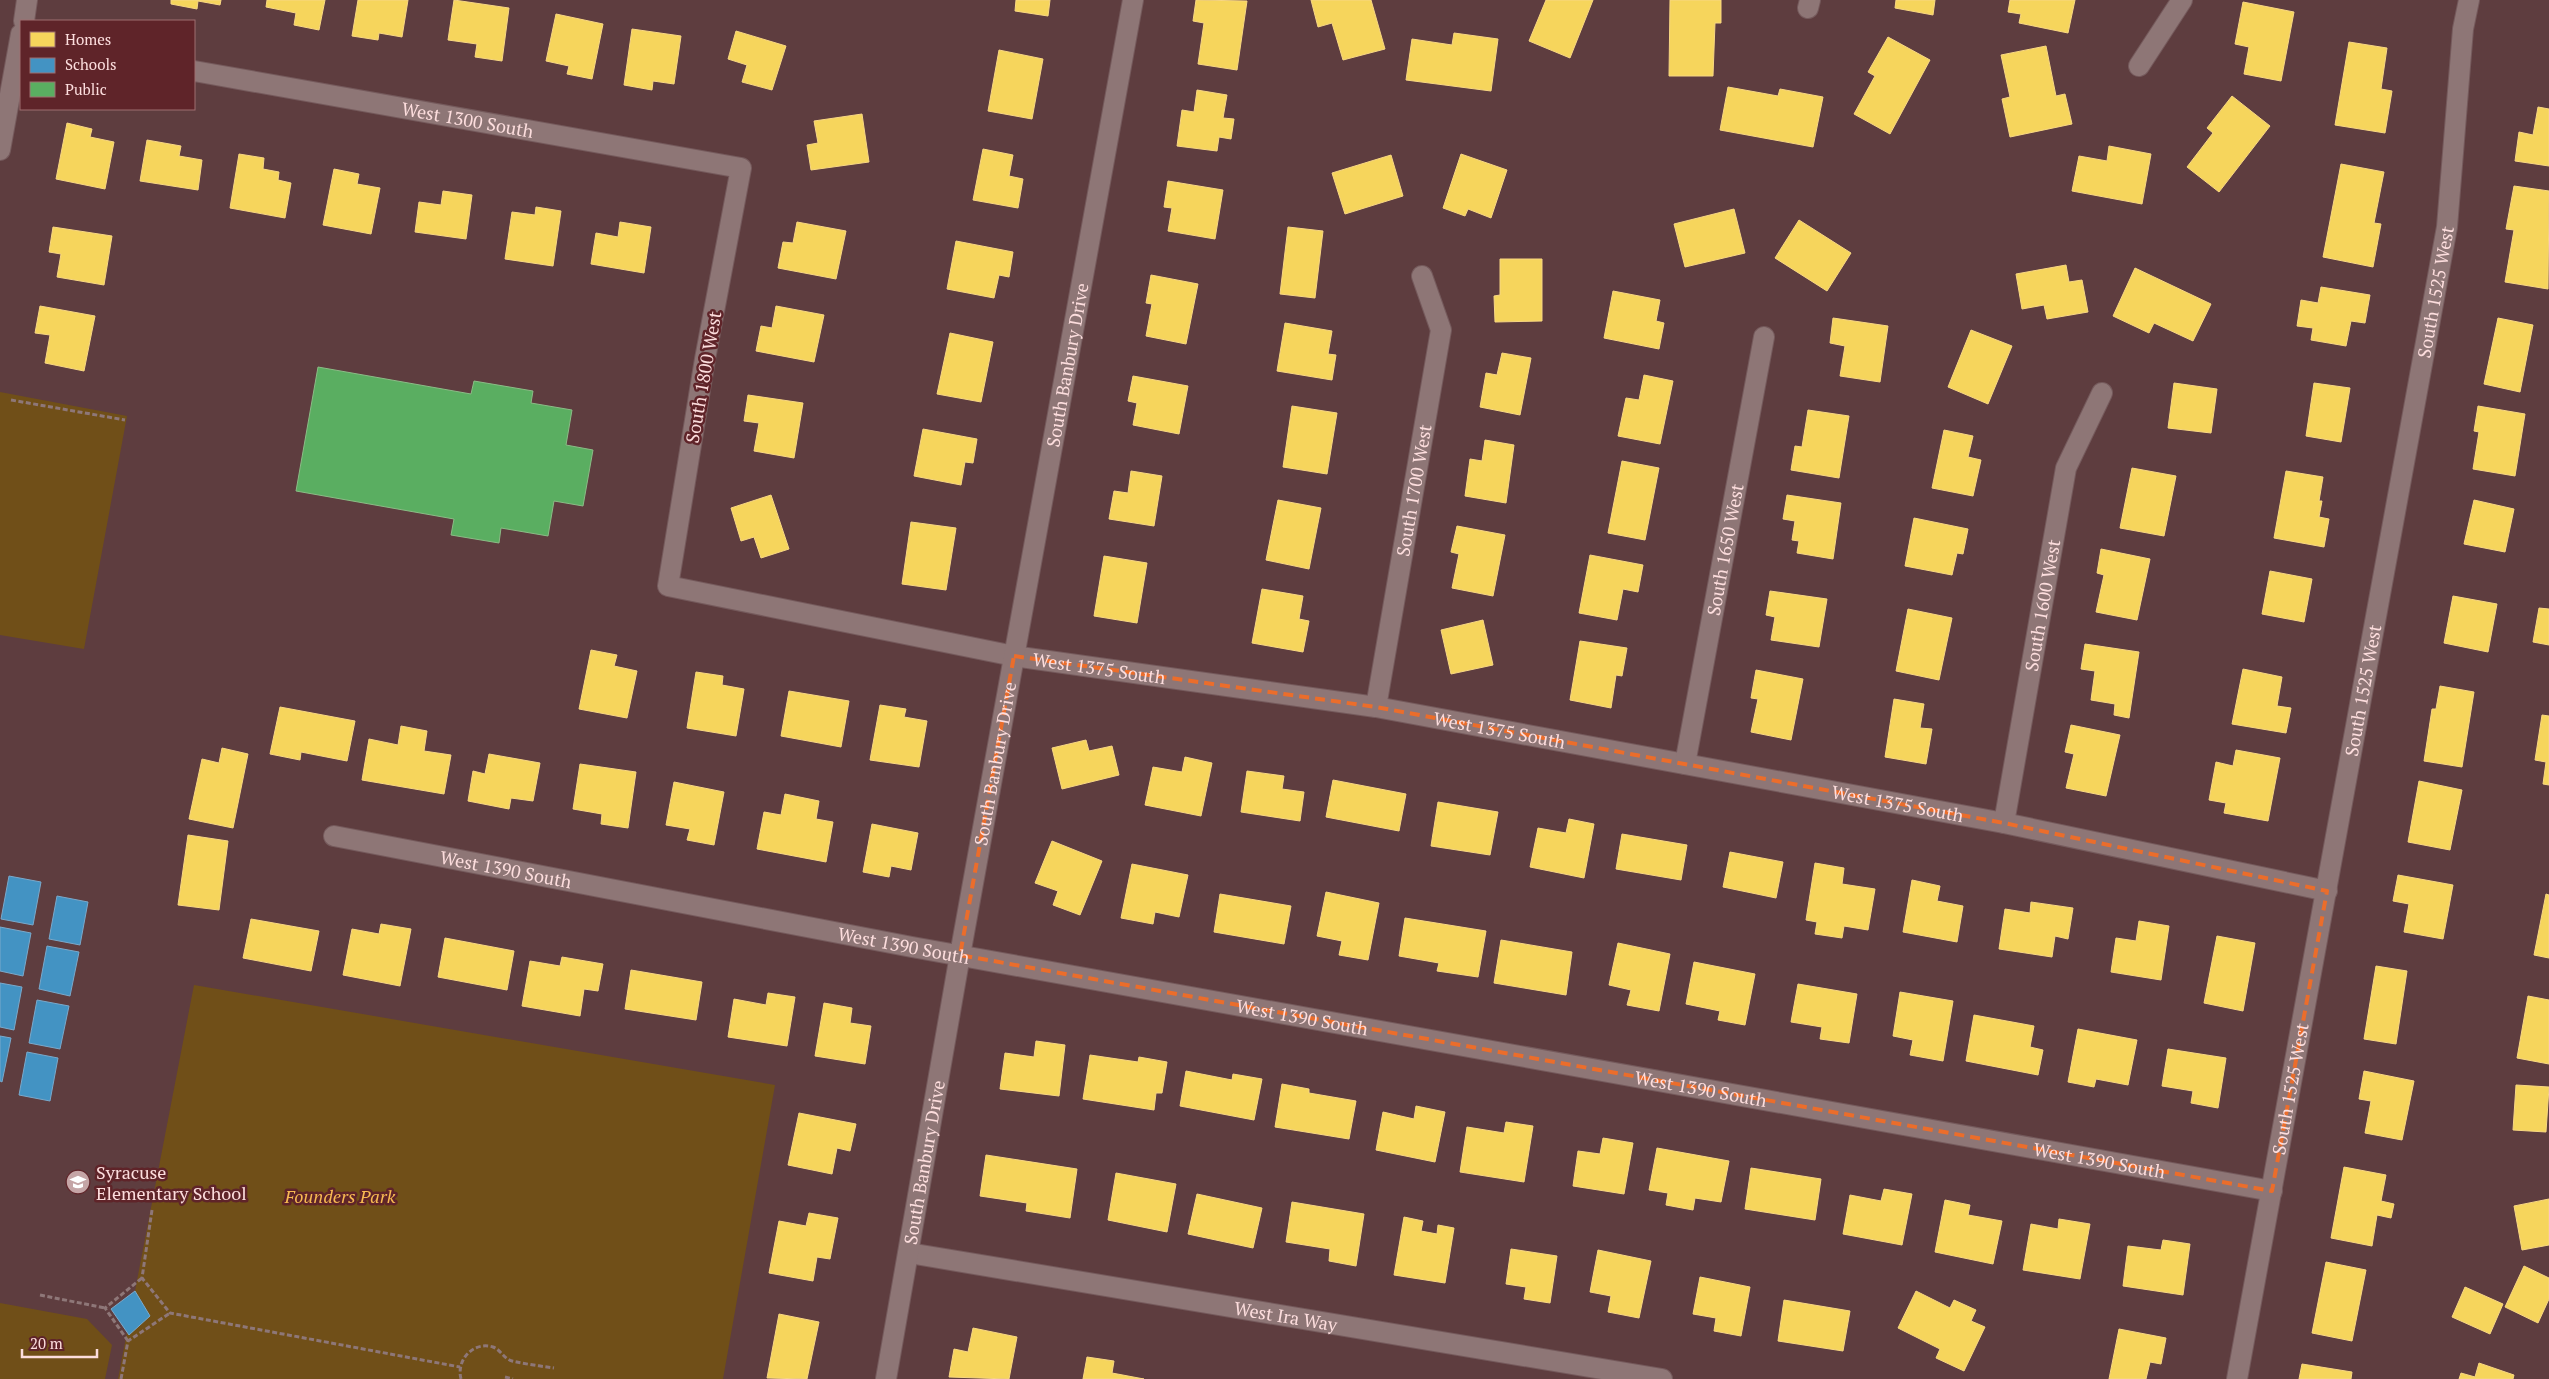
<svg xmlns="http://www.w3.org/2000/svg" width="2549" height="1379" font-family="'PT Serif',serif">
	<rect width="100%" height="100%" fill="#5e3d3f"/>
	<!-- green -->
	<path fill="#704f18" d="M0 392 127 416 84 649 0 635Z
		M194 985 775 1085 723 1379H118Z
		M0 1303 87 1319 112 1345 105 1379H0Z"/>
	<!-- homes -->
	<path fill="#f6d55c" stroke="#f8d783" d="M171 0H221L220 5 198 1 197 9 171 4Z
		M267 0H325L319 30 294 25 296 13 266 7Z
		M358 0H408L402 37 379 33 378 40 352 36Z
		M454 0 509 8 502 61 475 57 477 44 448 40Z
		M1016 0H1050L1048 16 1015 11Z
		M1196 0 1247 1 1237 70 1198 64 1204 23 1193 21Z
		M1311 0H1371L1385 49 1343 60 1332 23 1318 27Z
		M1546 0H1593L1570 58 1529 41Z
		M1670 0H1721V23H1715L1713 76H1669Z
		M1896 0H1935L1933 15 1895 8Z
		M2010 0H2075L2068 33 2019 23 2021 14 2008 12Z
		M2243 2 2294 12 2281 81 2244 74 2249 47 2235 44Z
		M556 14 603 24 592 79 567 74 569 66 546 61Z
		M632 29 681 36 674 84 653 81 652 90 624 85Z
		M736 31 786 46 772 90 742 82 747 65 728 59Z
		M1454 33 1498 39 1491 91 1406 80 1412 39 1452 45Z
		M1888 37 1930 60 1890 134 1854 114 1875 76 1868 72Z
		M2349 42 2387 48 2381 89 2392 91 2385 133 2335 125Z
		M2046 46 2056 96 2065 94 2072 124 2010 137 2002 99 2010 97 2001 55Z
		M999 50 1043 59 1032 119 988 111Z
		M1728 87 1778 96 1780 89 1823 97 1813 147 1720 130Z
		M1197 90 1227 95 1223 118 1234 119 1231 139 1219 137 1217 151 1177 146 1182 110 1194 112Z
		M2232 96 2270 126 2219 192 2187 167 2213 133 2207 128Z
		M2538 107 2549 109V166L2515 161 2519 132 2533 135Z
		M862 114 869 162 811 170 807 145 818 143 814 121Z
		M67 123 92 129 90 137 114 142 105 189 56 179Z
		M147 140 181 146 179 156 202 160 198 190 140 181Z
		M2109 146 2151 154 2142 204 2072 191 2079 156 2107 161Z
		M983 149 1013 155 1009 176 1023 179 1018 208 973 200Z
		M239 154 264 158 263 169 279 172 278 180 291 183 285 218 230 208Z
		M1461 154 1507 170 1491 218 1468 209 1465 216 1443 208Z
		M1391 155 1403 196 1345 214 1332 173Z
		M2341 164 2384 172 2374 223 2381 224 2373 267 2323 257Z
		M334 169 359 174 357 184 380 188 371 234 323 225Z
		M1168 181 1223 190 1215 239 1168 231 1172 208 1164 207Z
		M2514 186 2549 191 2548 289 2505 282 2514 230 2506 229Z
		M443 191 472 195 466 239 415 232 419 202 441 205Z
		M536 207 561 211 553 266 505 259 512 212 535 215Z
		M1734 209 1745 253 1685 267 1674 224Z
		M1799 220 1851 253 1827 291 1775 258Z
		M620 222 651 227 644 273 591 264 596 233 618 237Z
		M797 222 846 231 836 279 778 268 783 242 793 243Z
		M53 227 112 236 104 285 57 277 61 254 49 252Z
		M1288 227 1323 231 1315 298 1280 294Z
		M956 241 1013 252 1009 277 999 275 994 298 947 289Z
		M1500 259H1542V321L1495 322 1494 296 1500 295Z
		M2066 265 2069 282 2082 280 2088 312 2047 319 2044 305 2022 309 2016 274Z
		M2135 268 2211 304 2193 341 2154 323 2149 333 2113 316Z
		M1151 275 1198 284 1186 344 1146 336 1152 304 1146 303Z
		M2321 287 2370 295 2365 323 2351 321 2346 346 2311 340 2313 328 2297 326 2301 300 2318 303Z
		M1613 291 1660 300 1656 321 1664 323 1659 349 1604 338Z
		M40 306 95 316 84 371 45 363 50 335 35 333Z
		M776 306 824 315 814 362 756 351 761 326 772 328Z
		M1833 318 1888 326 1880 382 1840 376 1845 346 1830 343Z
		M2498 318 2533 325 2520 392 2484 384Z
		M1285 323 1332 331 1328 354 1336 355 1332 380 1277 371Z
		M1971 330 2012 346 1988 404 1948 387Z
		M950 333 993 342 981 402 937 394Z
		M1502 353 1531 358 1520 415 1480 407 1486 373 1497 375Z
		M1644 375 1673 381 1660 444 1618 436 1626 398 1639 400Z
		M1133 376 1188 386 1179 434 1133 425 1137 403 1128 401Z
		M2174 383 2217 389 2211 433 2168 428Z
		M2314 383 2350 388 2341 442 2306 436Z
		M748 395 803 403 794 458 754 451 759 423 744 421Z
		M1292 406 1337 413 1327 474 1283 467Z
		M2478 406 2525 414 2515 476 2473 469 2479 432 2474 431Z
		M1808 410 1849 416 1839 478 1791 470 1795 446 1802 447Z
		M923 429 977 439 973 463 965 462 961 485 914 476Z
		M1944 430 1973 436 1968 457 1981 460 1973 496 1932 488Z
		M1485 440 1514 445 1506 503 1465 496 1470 459 1482 461Z
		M1622 461 1659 468 1645 540 1608 533Z
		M2132 468 2176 476 2164 536 2120 528Z
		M1131 471 1162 476 1154 526 1109 519 1114 491 1128 493Z
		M2286 471 2323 477 2319 501H2322L2319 517 2329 519 2324 547 2274 538Z
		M771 495 789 549 761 558 754 537 741 541 731 508Z
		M1787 495 1841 503 1833 559 1797 553 1799 541 1792 540 1795 521 1783 519Z
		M1278 500 1321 508 1309 569 1266 560Z
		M2474 500 2514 509 2505 552 2464 544Z
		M1914 518 1968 529 1963 554 1957 553 1952 575 1905 566Z
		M911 522 956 528 946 590 902 584Z
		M1457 526 1505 535 1493 596 1452 588 1459 554 1451 552Z
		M2101 549 2150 559 2137 620 2096 612 2104 575 2097 573Z
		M1590 555 1643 565 1638 592 1623 589 1617 620 1579 613Z
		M1104 556 1147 563 1137 623 1094 616Z
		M2270 571 2312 579 2304 622 2262 614Z
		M1262 589 1303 596 1299 619 1309 621 1303 652 1252 643Z
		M1770 591 1827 599 1819 647 1771 640 1775 617 1766 615Z
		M2453 596 2497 604 2488 652 2444 643Z
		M2539 608 2549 609V645L2533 642Z
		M1908 609 1952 618 1939 680 1896 671Z
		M1483 620 1493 665 1451 674 1441 630Z
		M1580 641 1627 648 1622 676 1616 675 1611 708 1570 700Z
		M2085 644 2139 652 2129 718 2114 715 2115 704 2091 700 2095 671 2081 669Z
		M591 650 617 655 614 666 637 671 627 718 579 709Z
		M2243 669 2282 677 2277 706 2291 708 2286 733 2232 724Z
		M1756 670 1803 679 1791 740 1751 732 1758 699 1751 698Z
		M696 672 723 676 722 685 744 689 736 736 687 728Z
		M2440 686 2474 692 2462 767 2424 761 2432 709H2436Z
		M789 691 849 701 841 747 781 736Z
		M1894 699 1924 704 1920 728 1932 729 1926 764 1885 757Z
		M880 705 906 709 904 717 927 721 919 767 870 760Z
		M280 707 355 721 347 761 301 752 300 760 270 754Z
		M2542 715 2549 716V785L2543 784 2546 762 2535 760Z
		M2071 725 2120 735 2106 796 2066 788 2074 754 2065 752Z
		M401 726 427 731 424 751 451 755 444 794 362 780 369 739 398 745Z
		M1086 740 1089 751 1112 746 1119 775 1062 789 1052 748Z
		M222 748 248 754 233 828 189 819 202 759 219 763Z
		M2236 750 2280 758 2268 821 2224 813 2226 803 2209 800 2216 762 2233 766Z
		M489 754 540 763 533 801 511 798 509 809 468 801 473 771 485 774Z
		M1185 757 1212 763 1201 816 1145 805 1153 767 1182 772Z
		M580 764 636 772 628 828 601 824 602 814 573 809Z
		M1247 771 1284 776 1282 789 1304 792 1300 821 1241 812Z
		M1333 780 1406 794 1399 831 1326 817Z
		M2419 781 2462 790 2450 850 2408 842Z
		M674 782 724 792 714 845 687 840 690 829 666 825Z
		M785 794 819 801 816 819 833 822 826 862 757 849 764 812 781 815Z
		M1438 802 1498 812 1490 855 1431 846Z
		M1569 819 1594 824 1584 878 1530 867 1538 828 1566 833Z
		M872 824 918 833 911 870 891 866 889 877 863 872Z
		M1622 834 1687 845 1681 880 1616 869Z
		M188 835 228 841 219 910 178 905Z
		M1052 841 1102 861 1080 915 1053 905 1058 891 1035 883Z
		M1730 852 1783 862 1776 898 1723 887Z
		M1815 863 1844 868 1842 884 1875 889 1868 930 1844 926 1842 938 1815 934 1817 922 1806 920Z
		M1132 864 1188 875 1179 917 1155 912 1153 924 1121 918Z
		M2398 875 2453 885 2443 939 2404 932 2409 904 2393 901Z
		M1912 880 1940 886 1937 901 1963 906 1957 942 1903 932Z
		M1326 892 1379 903 1368 960 1339 955 1342 941 1317 936Z
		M1220 894 1291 906 1284 944 1214 932Z
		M2546 894 2549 895V958L2534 955Z
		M2031 902 2073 908 2068 939 2055 936 2052 957 1999 949 2005 909 2030 913Z
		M1405 918 1486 931 1478 977 1437 971 1439 963 1399 956Z
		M251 919 319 931 311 971 243 958Z
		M2139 921 2169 926 2161 980 2111 972 2116 938 2136 941Z
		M381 924 411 929 400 986 343 975 352 929 379 934Z
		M2217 936 2255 943 2243 1011 2204 1003Z
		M445 938 514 951 507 990 438 977Z
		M1501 940 1572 952 1566 995 1494 983Z
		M1618 943 1670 954 1659 1011 1627 1005 1631 990 1609 985Z
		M562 957 603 964 598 991 584 989 580 1016 522 1006 530 961 560 966Z
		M1694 962 1755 974 1745 1025 1718 1020 1720 1011 1686 1004Z
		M2376 966 2407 971 2396 1044 2364 1039Z
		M631 970 702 982 696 1020 625 1009Z
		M1798 984 1857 994 1849 1043 1820 1039 1822 1027 1791 1022Z
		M1900 992 1953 1001 1943 1061 1910 1055 1913 1040 1893 1036Z
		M768 993 795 997 787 1046 728 1037 734 999 766 1005Z
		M2528 996 2549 1000V1064L2517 1058Z
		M824 1003 852 1008 850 1023 871 1026 865 1064 815 1056Z
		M1974 1015 2034 1026 2030 1047 2043 1050 2038 1075 1966 1061Z
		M2078 1029 2137 1040 2128 1085 2096 1079 2094 1087 2068 1082Z
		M1036 1041 1065 1045 1059 1096 1000 1089 1005 1053 1034 1057Z
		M2168 1049 2226 1058 2218 1108 2191 1103 2193 1091 2162 1086Z
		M1090 1055 1138 1062 1139 1057 1167 1062 1162 1093H1156L1154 1110 1083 1099Z
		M1186 1071 1232 1080 1233 1074 1262 1079 1254 1120 1180 1106Z
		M2364 1071 2414 1081 2402 1140 2365 1133 2371 1101 2359 1099Z
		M1282 1084 1309 1089V1093L1356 1101 1349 1139 1275 1127Z
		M2516 1085 2549 1087 2546 1132 2513 1130Z
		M1416 1106 1445 1112 1435 1162 1376 1150 1383 1112 1414 1119Z
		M799 1113 856 1124 850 1151 837 1148 832 1174 788 1165Z
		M1506 1122 1533 1126 1524 1182 1460 1172 1467 1127 1504 1133Z
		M1603 1138 1633 1143 1624 1194 1573 1186 1578 1151 1600 1154Z
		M1657 1148 1729 1161 1721 1202 1695 1198 1693 1210 1666 1205 1668 1193 1649 1190Z
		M986 1155 1077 1169 1070 1218 1026 1211 1027 1203 980 1196Z
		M2344 1167 2386 1175 2381 1201 2394 1204 2391 1218 2377 1215 2372 1246 2331 1238Z
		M1751 1168 1821 1179 1815 1220 1745 1209Z
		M1116 1173 1176 1184 1167 1232 1108 1220Z
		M1884 1189 1912 1194 1902 1245 1843 1234 1850 1195 1881 1201Z
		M1197 1194 1262 1208 1253 1248 1188 1234Z
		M2549 1199V1245L2522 1250 2514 1206Z
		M1945 1200 1970 1205 1968 1215 2002 1221 1993 1264 1935 1252Z
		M1292 1202 1364 1214 1356 1266 1329 1261 1330 1249 1286 1242Z
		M809 1213 838 1218 830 1259 817 1257 813 1281 769 1273 779 1221 806 1226Z
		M1404 1217 1423 1221 1421 1231 1437 1234 1438 1225 1454 1228 1445 1283 1394 1275Z
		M2059 1219 2090 1224 2080 1279 2023 1270 2031 1224 2058 1229Z
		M2163 1240 2190 1244 2183 1295 2123 1286 2128 1246 2161 1250Z
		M1511 1249 1557 1256 1550 1303 1524 1299 1526 1287 1506 1284Z
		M1598 1250 1651 1261 1639 1318 1608 1312 1611 1296 1590 1292Z
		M2326 1262 2366 1270 2352 1341 2312 1333Z
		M2524 1266 2549 1278V1299L2538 1323 2505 1307Z
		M1700 1277 1750 1287 1741 1336 1714 1331 1716 1318 1693 1314Z
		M2465 1287 2503 1304 2490 1334 2452 1317Z
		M1916 1291 1950 1308 1954 1300 1976 1310 1971 1321 1985 1327 1964 1371 1936 1358 1940 1349 1898 1328Z
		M1784 1300 1850 1311 1843 1351 1778 1341Z
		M779 1314 819 1322 807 1379 767 1378Z
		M973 1328 1017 1337 1009 1379 949 1377 954 1349 968 1352Z
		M2119 1329 2166 1338 2161 1364 2150 1362 2146 1379H2109Z
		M1087 1357 1114 1361 1112 1373 1144 1379H1083Z
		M2479 1363 2514 1375 2513 1379H2459L2461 1373 2475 1377Z
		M2302 1364 2352 1372 2351 1379H2299Z"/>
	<!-- schools -->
	<path fill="#4393c3" stroke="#7aa9cb" d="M9 876 41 882 33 925 1 919Z
		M57 896 88 902 80 945 49 939Z
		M0 927 31 933 23 976 0 971Z
		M47 946 79 952 70 996 39 989Z
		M0 983 22 987 14 1030 0 1027Z
		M37 1000 69 1006 60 1049 29 1043Z
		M0 1036 11 1038 2 1082 0 1081Z
		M27 1052 58 1058 50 1101 19 1095Z
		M135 1291 150 1316 129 1335 111 1309Z"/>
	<!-- public -->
	<path fill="#5aae61" stroke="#8bbc86" d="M318 367 471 394 474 381 533 391 531 403 572 410 566 445 593 450 583 506 554 501 548 536 501 528 499 543 451 535 454 519 296 491Z"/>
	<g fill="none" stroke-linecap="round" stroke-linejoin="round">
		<!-- minor casing -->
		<g stroke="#755a5c" stroke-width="22">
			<g id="minor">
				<path d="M1808 8 1810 0"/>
				<path d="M24 21 27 0"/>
				<path d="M2139 66 2182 0"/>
				<path id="s1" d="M194 71 741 168 705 359 668 586 1014 656 1376 707 2004 823 2327 891"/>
				<path d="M0 150 21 34"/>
				<path id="s2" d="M1376 707 1441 330 1422 276"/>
				<path id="s3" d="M1685 764 1764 337"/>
				<path id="s4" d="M2004 823 2066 468 2102 393"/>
				<path id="s5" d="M334 836 912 947 2272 1191"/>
				<path id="s6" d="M909 1253 1662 1379"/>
				<path id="s7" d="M886 1379 960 955 1133 0"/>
				<path id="s8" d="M2237 1379 2447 227 2463 29 2469 0"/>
			</g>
		</g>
		<!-- path -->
		<path stroke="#8e7778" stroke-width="3" stroke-dasharray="5 2.5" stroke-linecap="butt" d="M11 400 125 420
			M152 1210 142 1278 170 1313 460 1367
			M40 1295 105 1308
			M128 1341 105 1308 142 1278
			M505 1377 513 1379
			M121 1379 128 1341 170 1313
			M461 1379C456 1360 473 1341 493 1347 501 1350 504 1359 512 1361 525 1364 540 1366 554 1368"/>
		<!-- minor -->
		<use href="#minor" stroke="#8e7676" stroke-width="20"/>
	</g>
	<!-- marked area -->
	<path fill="none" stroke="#eb6d2b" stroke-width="4" stroke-dasharray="10 6" stroke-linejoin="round" d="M1014 656 1376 707 2004 823 2327 891 2272 1191 960 955Z"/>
	<!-- icons -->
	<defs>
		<g id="school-disc" transform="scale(1.25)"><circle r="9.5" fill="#c5a5a6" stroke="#5f2429"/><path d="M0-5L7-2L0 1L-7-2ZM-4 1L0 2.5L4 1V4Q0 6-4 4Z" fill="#fff"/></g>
	</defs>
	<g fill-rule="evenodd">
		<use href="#school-disc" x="78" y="1182"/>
	</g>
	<g text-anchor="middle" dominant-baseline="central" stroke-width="5" stroke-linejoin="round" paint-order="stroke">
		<!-- street labels -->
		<g font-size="18" fill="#fcdddd" stroke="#5f2429">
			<text stroke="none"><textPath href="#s1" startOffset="278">West 1300 South</textPath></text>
			<text stroke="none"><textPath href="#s8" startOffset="1105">South 1525 West</textPath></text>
			<text stroke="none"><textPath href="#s7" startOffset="1030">South Banbury Drive</textPath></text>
			<text transform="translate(703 377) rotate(-80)">South 1800 West</text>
			<text stroke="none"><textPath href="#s2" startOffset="220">South 1700 West</textPath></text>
			<text stroke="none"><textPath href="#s3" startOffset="218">South 1650 West</textPath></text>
			<text stroke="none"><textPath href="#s4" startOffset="221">South 1600 West</textPath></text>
			<text stroke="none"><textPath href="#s1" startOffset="1419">West 1375 South</textPath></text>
			<text stroke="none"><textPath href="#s8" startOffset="700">South 1525 West</textPath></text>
			<text stroke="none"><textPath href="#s1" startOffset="1824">West 1375 South</textPath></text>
			<text stroke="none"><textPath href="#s7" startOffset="625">South Banbury Drive</textPath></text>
			<text stroke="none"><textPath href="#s1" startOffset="2229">West 1375 South</textPath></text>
			<text stroke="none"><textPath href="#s5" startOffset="175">West 1390 South</textPath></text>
			<text stroke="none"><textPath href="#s5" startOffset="580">West 1390 South</textPath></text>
			<text stroke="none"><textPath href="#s5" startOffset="985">West 1390 South</textPath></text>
			<text stroke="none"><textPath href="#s5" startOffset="1390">West 1390 South</textPath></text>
			<text stroke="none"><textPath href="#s8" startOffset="295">South 1525 West</textPath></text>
			<text stroke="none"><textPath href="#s5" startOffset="1795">West 1390 South</textPath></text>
			<text stroke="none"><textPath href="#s7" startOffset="220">South Banbury Drive</textPath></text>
			<text stroke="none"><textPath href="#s6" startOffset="382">West Ira Way</textPath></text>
		</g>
		<!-- poi labels -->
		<g font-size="18" fill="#fcdddd" stroke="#5f2429" text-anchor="start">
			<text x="96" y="1172">Syracuse<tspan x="96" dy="21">Elementary School</tspan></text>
		</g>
		<!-- park labels -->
		<g font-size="18" font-style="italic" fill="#f7ba52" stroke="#5f2429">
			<text x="340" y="1196">Founders Park</text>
		</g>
	</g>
	<!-- legend -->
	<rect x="20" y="20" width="175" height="90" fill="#5f2429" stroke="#9e6e71"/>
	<rect x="30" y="32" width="25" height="15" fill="#f6d55c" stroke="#9e6e71"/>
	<text x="65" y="45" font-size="15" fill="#fcdddd">Homes</text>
	<rect x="30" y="58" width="25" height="15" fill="#4393c3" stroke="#9e6e71"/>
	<text x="65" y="70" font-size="15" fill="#fcdddd">Schools</text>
	<rect x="30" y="82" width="25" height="15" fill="#5aae61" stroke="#9e6e71"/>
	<text x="65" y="95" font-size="15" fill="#fcdddd">Public</text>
	<!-- scale -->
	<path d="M22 1349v8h75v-8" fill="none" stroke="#fcdddd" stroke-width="2.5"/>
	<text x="30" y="1349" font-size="15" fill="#fcdddd" stroke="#5f2429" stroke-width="4" paint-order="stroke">20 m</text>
</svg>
